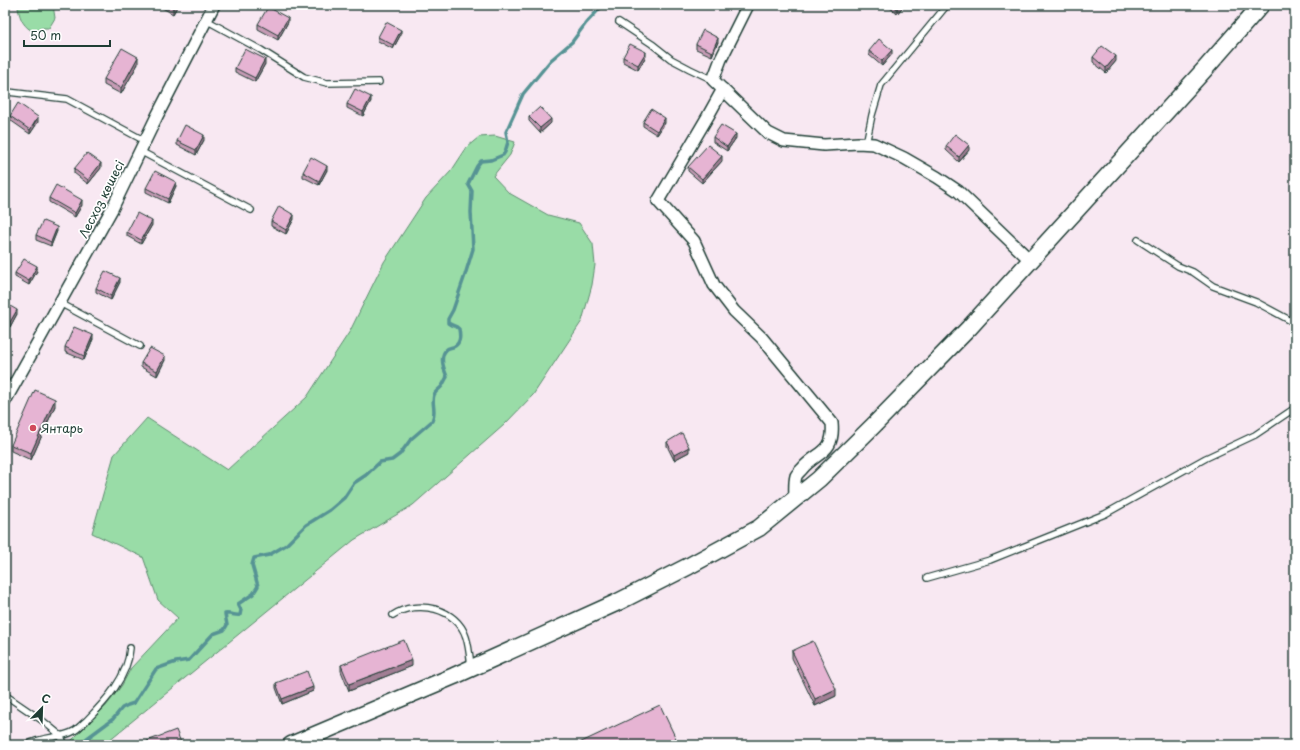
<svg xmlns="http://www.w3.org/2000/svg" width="1300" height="750" font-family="'Playpen Sans',sans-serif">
	<rect width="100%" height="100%" fill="#f8e8f2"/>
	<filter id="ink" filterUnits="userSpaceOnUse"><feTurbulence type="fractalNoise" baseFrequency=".025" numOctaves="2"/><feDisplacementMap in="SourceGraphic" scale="8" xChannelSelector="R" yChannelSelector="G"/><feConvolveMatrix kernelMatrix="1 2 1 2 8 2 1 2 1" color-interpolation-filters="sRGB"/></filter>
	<g filter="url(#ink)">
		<!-- green -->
		<path fill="#99dca7" stroke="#5c8c6e" d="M21 5H53L55 18 49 28H41L35 32C24 28 20 19 18 8Z
			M495 136 515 142 510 155 493 176 509 193 548 215 579 223 593 244 595 265 592 285 582 321 533 395 504 425 413 505 354 540 103 745H74L71 741 106 706 122 685 131 668 178 618 158 600 143 557 92 533 114 455 147 418 227 470 307 397 350 331 384 262 426 198 452 170 467 147 479 137Z"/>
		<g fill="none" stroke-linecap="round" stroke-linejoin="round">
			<!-- stream -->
			<path stroke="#579394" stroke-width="3.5" d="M81 745 86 739 113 719 122 708 128 705 134 703 156 669 176 662 189 660 213 634 224 630 227 625 225 614C230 613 235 616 240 615L241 610 238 604 253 594 258 586 252 565 254 558 269 555 286 545 306 525 330 510 344 498 354 483 366 475 380 462 392 460 400 454 411 439 432 421C437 411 431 404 434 395 435 391 440 389 442 386 444 383 445 380 447 377 444 369 439 357 446 350 448 347 452 348 455 346 461 342 460 335 459 329 456 325 452 326 448 323V319L453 310 465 275 473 249 471 212 472 191 468 184 477 166 481 161 491 160 503 155 505 152 508 142 506 132 523 94 551 60 572 42 586 23 603 5"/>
			<!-- lane casing -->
			<g stroke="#1f3d34" stroke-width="8">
				<path id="lane" d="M206 20 261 50 304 77 327 83 379 82
					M619 22 652 44 671 59 690 69 713 80
					M5 95 8 92 67 99 145 141
					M866 144 872 115 881 85 947 5
					M140 151 251 210
					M1138 240 1178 266 1193 272 1213 286 1256 302 1295 323
					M60 303 140 346
					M927 578 990 560 1105 514 1206 458 1255 435 1295 408
					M393 615C417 599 457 608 466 637 469 646 470 658 471 667
					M5 695 43 721 60 735 65 745
					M27 745C41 736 61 739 74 731 78 729 82 724 86 721 106 701 128 677 130 648"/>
			</g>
			<!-- street casing -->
			<g stroke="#1f3d34" stroke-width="14">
				<path id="street" d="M748 5 721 59 713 80 768 133 784 141 824 145 858 143 874 144 904 158 937 177 958 191 1031 261
					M723 89 708 116 658 201 694 241 714 285 734 311 762 338 832 423C835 454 817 451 802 469 800 471 797 474 796 476 794 483 795 492 795 498
					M5 401 112 209 157 116 214 5"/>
			</g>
			<!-- secondary casing -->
			<g stroke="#1f3d34" stroke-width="19">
				<path id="secondary" d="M291 745 454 676 618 602 689 566 759 528 819 479 873 426 969 328 1204 70 1261 5"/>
			</g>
			<!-- lane -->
			<use href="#lane" stroke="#fff" stroke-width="5.5"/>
			<!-- street -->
			<use href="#street" stroke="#fff" stroke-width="11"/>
			<!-- secondary -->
			<use href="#secondary" stroke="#fff" stroke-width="16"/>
		</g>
		<!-- wall -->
		<path fill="#c69bb5" stroke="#1f3d34" d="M157 5H178L173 14Z
			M887 5H904L897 14Z
			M288 22 278 40 258 29V24Z
			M401 34 393 49 378 41V37Z
			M718 42 712 56 696 49V44Z
			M869 51 892 54 882 66 869 55Z
			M646 56 638 70 623 62V57Z
			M1093 57 1116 61 1106 73 1093 62Z
			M138 64 121 94 104 85V79Z
			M265 64 255 82 235 72V68Z
			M371 101 363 116 347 108V104Z
			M10 116 38 122 30 134 10 120Z
			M529 117 551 123 540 133 529 121Z
			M643 122 665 123 657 135 643 126Z
			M713 137 736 138 727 151 713 142Z
			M204 140 196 155 177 145V141Z
			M946 146 969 150 959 162 946 150Z
			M722 161 702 183 688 171V167Z
			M101 168 88 184 74 173V169Z
			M327 170 319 185 303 177V172Z
			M176 186 168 203 146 192V188Z
			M49 198 82 205 75 217 49 202Z
			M294 219 286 234 271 226V221Z
			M152 225 141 244 127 236V232Z
			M57 231 51 246 36 240V235Z
			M37 271 29 285 15 277V273Z
			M120 282 111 300 96 292V288Z
			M5 303 17 314 10 327 5 324Z
			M93 339 84 360 65 352V347Z
			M165 360 157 376 141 367V363Z
			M55 406 31 460 11 451V445Z
			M667 442 689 452 674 460 667 446Z
			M792 651 836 696 815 706 792 658Z
			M341 665 412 666 349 691 341 671Z
			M276 683 313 691 282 704 276 688Z"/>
		<!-- shaded-wall -->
		<path fill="#a17e94" stroke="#1f3d34" d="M174 5H178L173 14V8Z
			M900 5H904L897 14V9Z
			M288 18V22L278 40V35Z
			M401 30V34L393 49V45Z
			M718 38V42L712 56V52Z
			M892 50V54L882 66V61Z
			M646 52V56L638 70V65Z
			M1116 56V61L1106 73V68Z
			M138 57V64L121 94V88Z
			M265 59V64L255 82V78Z
			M371 97V101L363 116V112Z
			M38 117V122L30 134V130Z
			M665 118V123L657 135V131Z
			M551 119V123L540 133V128Z
			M736 134V138L727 151V147Z
			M204 135V140L196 155V150Z
			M969 145V150L959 162V157Z
			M722 156V161L702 183V179Z
			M101 163V168L88 184V180Z
			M327 166V170L319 185V181Z
			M176 182V186L168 203V199Z
			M82 200V205L75 217V213Z
			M294 215V219L286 234V230Z
			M152 221V225L141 244V240Z
			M57 227V231L51 246V242Z
			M37 266V271L29 285V281Z
			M120 278V282L111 300V296Z
			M17 310V314L10 327V322Z
			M93 335V339L84 360V356Z
			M165 356V360L157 376V371Z
			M55 399V406L31 460V453Z
			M689 447V452L674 460V455Z
			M412 660V666L349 691V684Z
			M313 687V691L282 704V699Z
			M836 689V696L815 706V699Z"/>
		<!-- building -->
		<path fill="#e6b4d3" stroke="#1f3d34" d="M168 5H174L173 8Z
			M892 5H900L897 9Z
			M268 7 288 18 278 35 258 24Z
			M386 22 401 30 393 45 378 37Z
			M703 30 718 38 712 52 696 44Z
			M879 39 892 50 882 61 869 51Z
			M630 44 646 52 638 65 623 57Z
			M1102 46 1116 56 1106 68 1093 57Z
			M122 48 138 57 121 88 104 79Z
			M245 49 265 59 255 78 235 68Z
			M355 89 371 97 363 112 347 104Z
			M18 103 38 117 30 130 10 116Z
			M540 107 551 119 540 128 529 117Z
			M651 109 665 118 657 131 643 122Z
			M185 125 204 135 196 150 177 141Z
			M721 125 736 134 727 147 713 137Z
			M955 134 969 145 959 157 946 146Z
			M708 145 722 156 702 179 688 167Z
			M87 153 101 163 88 180 74 169Z
			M311 157 327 166 319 181 303 172Z
			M155 171 176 182 168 199 146 188Z
			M56 185 82 200 75 213 49 198Z
			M279 206 294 215 286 230 271 221Z
			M137 213 152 221 141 240 127 232Z
			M43 221 57 227 51 242 36 235Z
			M24 259 37 266 29 281 15 273Z
			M105 271 120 278 111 296 96 288Z
			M5 303 17 310 10 322 5 319Z
			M74 327 93 335 84 356 65 347Z
			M150 348 165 356 157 371 141 363Z
			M35 390 55 399 31 453 11 445Z
			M682 433 689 447 674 455 667 442Z
			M404 640 412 660 349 684 341 665Z
			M813 641 836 689 815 699 792 651Z
			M307 671 313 687 282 699 276 683Z
			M660 705 679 745H575Z
			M176 730 182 745H148L147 741Z"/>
	</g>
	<!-- markers -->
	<circle fill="#d1495b" stroke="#fff" stroke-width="1.5" cx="33" cy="428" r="4"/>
	<g text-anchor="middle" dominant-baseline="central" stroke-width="3.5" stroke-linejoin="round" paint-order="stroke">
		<!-- street labels -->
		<g font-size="12" fill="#1f3d34" stroke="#fff">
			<text transform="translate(101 199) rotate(-63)">Лесхоз көшесі</text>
		</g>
		<!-- poi labels -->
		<g font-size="12" fill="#1f3d34" stroke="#fff" text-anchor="start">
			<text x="41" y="428">Янтарь</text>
		</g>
	</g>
	<!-- margin -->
	<rect width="1300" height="750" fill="none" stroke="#fff" stroke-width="20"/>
	<rect x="10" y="10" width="1280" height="730" fill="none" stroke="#1f3d34" stroke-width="1.5" filter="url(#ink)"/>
	<!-- north arrow -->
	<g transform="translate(42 708) rotate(23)" stroke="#ffffff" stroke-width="3" paint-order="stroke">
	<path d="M0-3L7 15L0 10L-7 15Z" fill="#1f3d34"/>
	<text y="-6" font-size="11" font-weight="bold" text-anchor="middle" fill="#1f3d34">С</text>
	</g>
	<!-- scale -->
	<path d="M24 40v6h86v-6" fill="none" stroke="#1f3d34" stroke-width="2"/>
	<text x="30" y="40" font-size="12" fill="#1f3d34" stroke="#ffffff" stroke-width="3" paint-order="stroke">50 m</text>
</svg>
